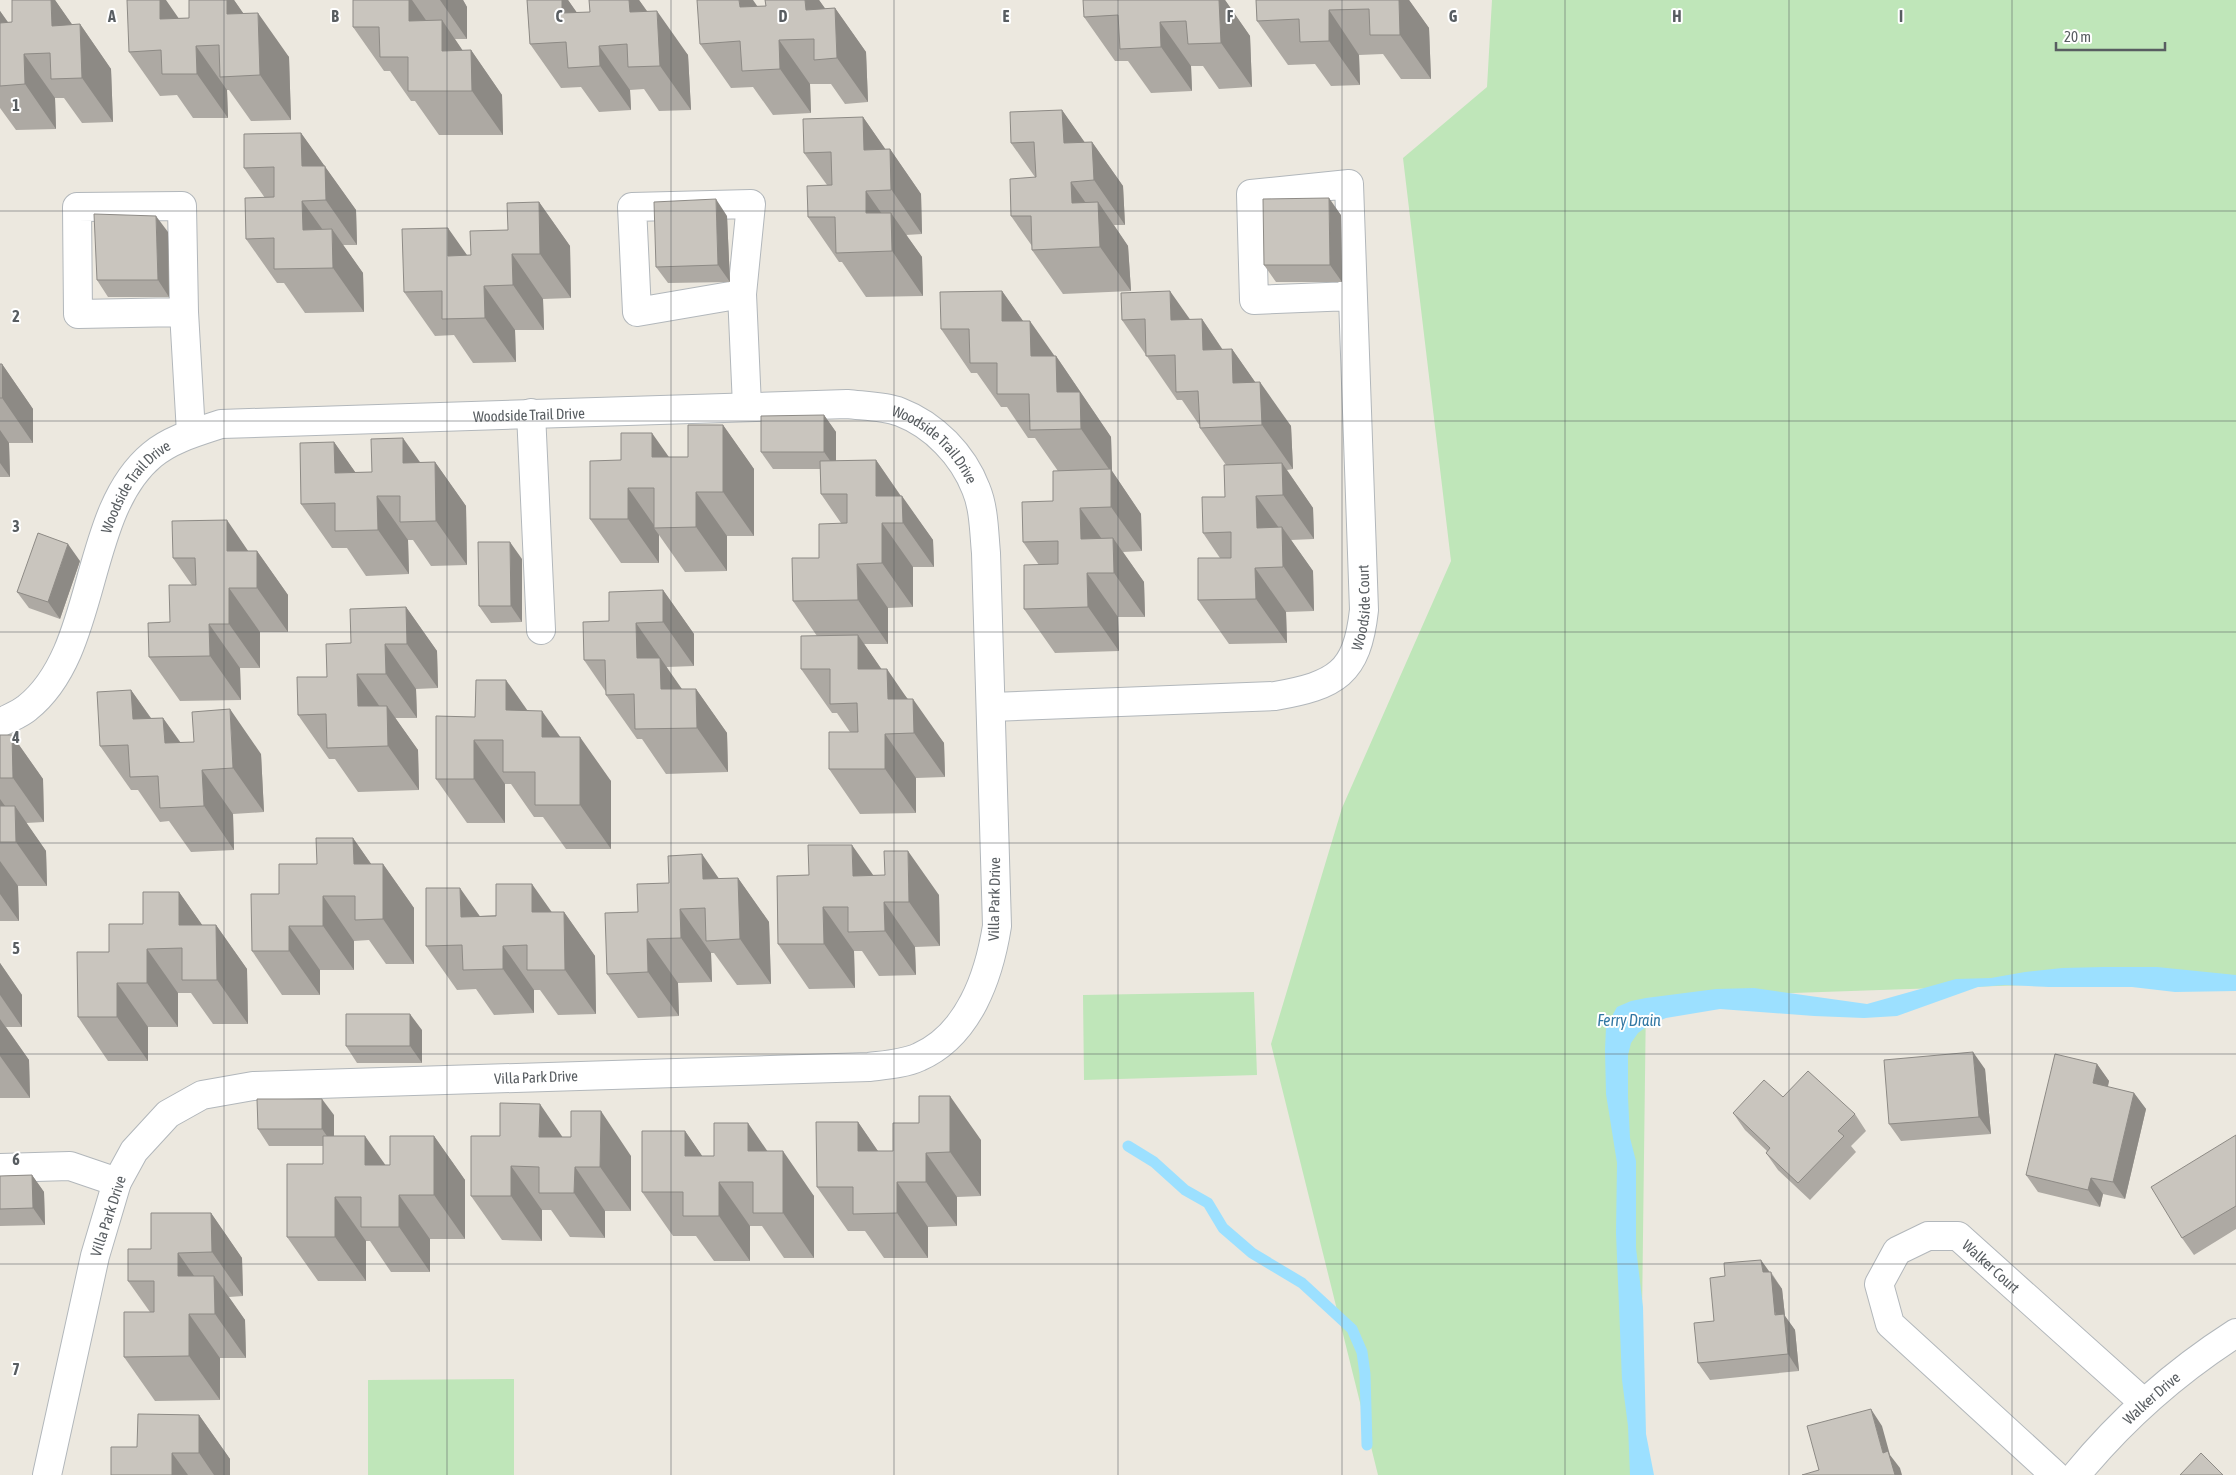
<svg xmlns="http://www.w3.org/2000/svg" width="2236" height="1475" font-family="'Asap Condensed',sans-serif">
	<rect width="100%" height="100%" fill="#ece8df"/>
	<!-- green -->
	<path fill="#bfe6b9" d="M1492 0H2236V978L1646 998 1640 1475H1378L1271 1044 1342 808 1451 561 1403 158 1487 87Z
		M1254 992 1257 1075 1084 1080 1083 995Z
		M514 1379V1475H368V1380Z"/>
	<!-- water -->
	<path fill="#9ce0ff" d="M2104 967H2157L2236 975V991L2175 992 2132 987H2049L2005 985 1978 987 1897 1016 1864 1018 1814 1016 1720 1009 1666 1018 1649 1025 1638 1033 1631 1043 1628 1055V1097L1630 1138 1636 1161V1248L1643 1307 1646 1434 1654 1475H1630L1628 1426 1622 1380 1616 1233 1617 1163 1606 1094 1605 1050 1606 1027 1617 1007 1631 1001 1646 998 1716 989 1754 988 1867 1004 1956 979 1991 978 2025 972 2062 968Z"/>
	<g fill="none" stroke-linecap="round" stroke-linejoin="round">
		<!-- stream -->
		<path stroke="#9ce0ff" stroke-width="11" d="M1128 1146 1154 1162 1185 1190 1208 1203 1223 1228 1252 1253 1302 1283 1352 1329 1362 1352 1365 1374 1367 1445"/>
		<!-- minor casing -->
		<g stroke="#b2b7bb" stroke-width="30">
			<g id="minor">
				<path d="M742 294 637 312 632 207 751 204 742 294 747 406"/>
				<path d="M184 312 78 314 77 207 182 206 184 312 191 433"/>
				<path d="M531 413 541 630"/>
				<path id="s1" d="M992 707 1275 696C1336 685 1357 674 1364 610L1349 184 1251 194 1254 300 1352 296"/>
				<path id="s2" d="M0 723C9 718 20 714 27 708 99 651 82 513 152 455 171 439 197 432 221 424L847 404C864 406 884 406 900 412 934 425 963 455 976 489 984 508 984 532 986 553L997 926C989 976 969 1035 919 1057 904 1064 885 1065 869 1067L253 1086 202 1095 168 1114 134 1151 117 1182 95 1256 47 1475"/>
				<path d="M0 1168 70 1166 117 1182"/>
				<path id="s3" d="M2055 1475 1890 1324 1879 1284 1897 1251 1928 1236H1958L2143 1402"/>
				<path id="s4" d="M2076 1475C2122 1419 2175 1372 2236 1333"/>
			</g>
		</g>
		<!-- minor -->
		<use href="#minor" stroke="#fff" stroke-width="28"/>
	</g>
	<!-- wall -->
	<path fill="#ada9a3" d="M12 0H55L72 25 80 24 111 69 113 122 82 123 64 98H55L56 129 16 130 0 108V11L8 22H12Z
		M189 0H234L243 13 289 57 291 120 251 121 229 90H227L228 118H193L177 95 160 96 129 52 178 18H189Z
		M353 0H463L467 7V39H455L463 51 471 50 502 95 503 135H439L415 101H411L390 71H384L353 27Z
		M527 0H568L577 13 590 12 589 0H639L647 11 688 55 691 110 659 111 644 89 630 90 631 110 599 112 581 87 561 88 530 44Z
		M765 0H819L825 9 835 8 866 52 868 102 845 104 831 84H810L811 113 773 115 753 87 731 88 700 44 757 7 766 6Z
		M1225 0 1250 36 1252 87 1219 89 1203 66H1191L1192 91 1151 93 1128 61H1115L1084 17Z
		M1256 0H1409L1429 28 1431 79H1401L1383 54 1359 55 1360 85 1331 86 1315 64 1288 65 1257 21Z
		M1062 110 1084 142H1092L1123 186 1125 225H1114L1128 246 1131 291 1063 294 1032 250V246L1011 216 1035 177 1011 143Z
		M863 117 886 150 890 149 921 194 922 234 906 235 922 257 923 296 866 297 842 262H839L808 217 827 185 804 153Z
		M301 133 356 210 357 245H343L363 273 364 312 305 313 284 283H277L246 239 265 198 244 168Z
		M539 202 570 246 571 298 543 299 544 330H515L516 362 473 363 454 335 435 336 404 292 467 255H471L508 230Z
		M1341 215 1342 282H1276L1264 265Z
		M727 216 730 282 668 283 656 267Z
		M168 232 169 297H108L97 280Z
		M1002 291 1023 321 1054 356H1056L1111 437 1112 471 1141 514 1142 551 1123 552 1144 582 1145 617H1118L1119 651 1055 653 1024 609 1039 565 1023 542 1053 501 1058 471 1035 438H1028L1007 407H1001L977 373H971L941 329Z
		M1121 293 1190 320 1202 319 1223 350 1232 349 1255 382 1291 426 1293 469 1287 470 1313 508 1314 539 1291 540 1313 571 1314 611 1286 612 1287 643 1229 644 1198 600 1220 558 1203 533 1225 497 1226 465 1200 428V426L1182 400H1177L1122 320Z
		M0 364H2L33 409V443H9L10 477H0Z
		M824 415 836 432V461L876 460 901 496 933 540 934 567H913V607L888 608V644H864L881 669 908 699 944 743 945 777 916 778V813L860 814 829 769 850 732 837 713H832L801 669 817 636 793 601 841 523 821 494 820 469H773L761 452Z
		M723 425 754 469V536H727V571L685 572 659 535V563H621L590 519 621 460 668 457H688Z
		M334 442 355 472H372L420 462H435L466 506 467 565 431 566 413 540H408L409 574 366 576 347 548H332L301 504Z
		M248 551H257L288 595V632H260V668H240L241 700 180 701 149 657 192 585 173 558Z
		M522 559V622L491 623 479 606Z
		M80 561 60 619 29 608 17 592Z
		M663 590 694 634V666L667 667V669L681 689H696L727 733 728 772 666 774 642 739H637L606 695V692L584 660 609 621Z
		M406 607 437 651 438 688 416 689 417 718H395L418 750 419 790 358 792 335 759H329L298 715 327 677 351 643Z
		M131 690 151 718H163L181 743 261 754 264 812 233 814 234 850 191 852 169 821 160 822 138 790H131L100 746Z
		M528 710 560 737 611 781V849H566L543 817H534L511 784H505V823H467L436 779 475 717Z
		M0 735H12L43 779 44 822 26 823 46 851 47 886H18L19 921H0Z
		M353 838 371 864H383L414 908V964H386L369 940 354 941V970H320V995H282L252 951 279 894 317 864Z
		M874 875 939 895 940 946 915 947 916 975 879 976 862 951H854L855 988 809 989 778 944 777 876Z
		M738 878 769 922 771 984 737 985 714 953H711L712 982 678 983 679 1016 638 1018 607 974 638 912 669 883 719 879Z
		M179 892 202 925H216L247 969 248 1024H213L191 993H178V1027H148V1061H108L78 1017 143 924Z
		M552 912H564L595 956 596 1014 558 1015 540 990H534V1013L494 1015 476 989 457 990 426 946 480 916Z
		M0 963 22 995V1027H6L29 1060 30 1098H0Z
		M422 1030V1063H357L346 1046Z
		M2097 1064 2109 1081 2108 1087 2134 1093 2146 1109 2125 1199 2103 1194 2100 1207 2038 1192 2026 1175Z
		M1985 1069 1991 1134 1901 1141 1889 1124Z
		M1783 1097 1855 1114 1866 1131 1851 1146 1856 1152 1810 1200 1778 1170 1766 1153 1767 1151 1745 1130 1733 1113Z
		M334 1115V1136L385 1165H390L434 1136 465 1180V1239H430V1272H391L370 1241H366V1281H318L287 1237 323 1164V1146H269L258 1129Z
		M858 1122 878 1151H893L981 1140V1196L957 1197V1226L928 1227V1258H884L865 1231H848L817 1187Z
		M685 1131 702 1156H714L767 1151 814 1196V1258H784L762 1226H750V1261H714L696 1236H673L642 1192Z
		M2236 1135V1229L2194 1255 2182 1238Z
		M471 1136 563 1137 631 1156V1211H605V1238L570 1237 551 1210H542V1241L502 1240 471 1196Z
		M32 1175 44 1192 45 1225 0 1226V1176Z
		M211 1213 242 1258 243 1296 229 1297 245 1320 246 1358H220V1400L155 1401 124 1357 150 1312 128 1281 151 1249Z
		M1770 1272H1771L1782 1289 1785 1316 1795 1330 1799 1371 1710 1380 1698 1363 1714 1321Z
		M199 1415 230 1459V1475H111L137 1447Z"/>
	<!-- shaded-wall -->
	<path fill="#8d8a85" d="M51 0H55L81 37 80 24 111 69 113 122 82 78 52 26Z
		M160 0H166L191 36 160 19Z
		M227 0H234L257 33 227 14Z
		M409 0H412L439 39 409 21Z
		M440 0H463L467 7V39Z
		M562 0H568L592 34 562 13Z
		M629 0H639L658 27 657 11 688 55 691 110 660 66 630 12Z
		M739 0H753L769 23 740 7Z
		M805 0H819L835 22 806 10Z
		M1219 0H1225L1250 36 1252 87 1221 43Z
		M1399 0H1409L1429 28 1431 79 1400 35Z
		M835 8 866 52 868 102 837 58Z
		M1329 10 1359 55 1360 85 1329 41Z
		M0 11 18 37 0 40Z
		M258 13 289 57 291 120 260 75Z
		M442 20 471 63V50L502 95 503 135 472 91 442 51Z
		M1160 22 1191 66 1192 91 1161 47Z
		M779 40 810 84 811 113 780 69Z
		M196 46 227 90 228 118 197 74Z
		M599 46 630 90 631 110 600 66Z
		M24 54 55 98 56 129 25 84Z
		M1062 110 1093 154 1092 142 1123 186 1125 225 1094 180 1064 143Z
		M863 117 890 156V149L921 194 922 234 864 150Z
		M301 133 356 210 357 245 302 166Z
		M1071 182 1098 220V202L1128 246 1131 291 1100 247 1072 203Z
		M866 191 891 227V213L922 257 923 296 866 213Z
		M1329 198 1341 215 1342 282 1330 265Z
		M716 199 727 216 730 282 718 265Z
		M302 201 333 244 332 229 363 273 364 312 333 268 303 230Z
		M539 202 570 246 571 298 540 254Z
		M156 216 168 232 169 297 158 280Z
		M448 228 479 272 448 256Z
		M512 254 543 299 544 330 513 285Z
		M484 286 515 330 516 362 485 318Z
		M1002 291 1030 331V321L1056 358V356L1111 437 1112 471 1141 514 1142 551 1111 507V472L1081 429 1002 321Z
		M1170 291 1201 335 1171 320Z
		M1202 319 1232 364V349L1260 389V382L1291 426 1293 469 1262 425 1203 350Z
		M2 364 33 409V443L2 398Z
		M824 415 836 432V469L824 452Z
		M723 425 754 469V536L723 492Z
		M0 430 9 443 10 477 0 463Z
		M652 433 683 477 652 457Z
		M403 438 434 482 403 463Z
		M334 442 365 486 335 473Z
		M876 460 902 498V496L933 540 934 567 903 523 876 496Z
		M435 462 466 506 467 565 436 521Z
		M1282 463 1313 508 1314 539 1283 495Z
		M628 488 656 528H654L659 535V563L628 519Z
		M696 492 727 536V571L696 527Z
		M377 496 408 540 409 574 378 530Z
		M1256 496 1282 532V527L1313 571 1314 611 1257 528Z
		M1080 508 1111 552 1081 539Z
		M227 520 257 564V551L288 595V632L257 588 227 551Z
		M882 523 913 567V607L882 563Z
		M1113 538 1144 582 1145 617 1114 573Z
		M510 542 522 559V622L511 606Z
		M68 544 80 561 60 619 48 602Z
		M857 564 888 608V644L858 600Z
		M1255 568 1286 612 1287 643 1256 599Z
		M1087 573 1118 617 1119 651 1088 607Z
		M229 588 260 632V668L229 624Z
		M663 590 694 634V666L663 622Z
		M406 607 437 651 438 688 407 644Z
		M636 623 691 702V728L637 658Z
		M209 624 240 668 241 700 210 656Z
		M858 635 887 677V669L913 707V699L944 743 945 777 914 733 858 669Z
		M385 644 416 689 417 718 386 674Z
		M357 674 387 717V706L418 750 419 790 388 746 358 706Z
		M506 680 537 724 506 710Z
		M696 689 727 733 728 772 697 728Z
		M131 690 162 734 133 719Z
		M230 709 261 754 264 812 233 768Z
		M542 711 573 755 542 737Z
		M163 718 194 762 165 743Z
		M885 734 916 778V813L885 769Z
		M12 735 43 779 44 822 13 778Z
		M580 737 611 781V849L580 805Z
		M474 740 505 784V823L474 779Z
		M202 770 233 814 234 850 204 806Z
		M0 799 16 821 15 806 46 851 47 886 16 842 0 826Z
		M353 838 383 881V864L414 908V964L383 919 354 864Z
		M852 845 883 889 853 876Z
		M908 851 939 895 940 946 909 902Z
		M702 854 733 899 703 879Z
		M0 861 18 886 19 921 0 894Z
		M738 878 769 922 771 984 740 939Z
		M532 884 563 928 532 912Z
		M460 888 491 932 461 917Z
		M179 892 210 936 179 925Z
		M323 896 354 941V970L323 926Z
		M884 902 915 947 916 975 885 931Z
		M823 907 854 951 855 988 824 944Z
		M680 909 711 953 712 982 681 938Z
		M564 912 595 956 596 1014 565 970Z
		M216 925 247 969 248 1024 217 980Z
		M289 926 320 970V995L289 951Z
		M647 939 678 983 679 1016 648 972Z
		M503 946 534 990V1013L503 969Z
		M147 949 178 993V1027L147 983Z
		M0 963 22 995V1027L0 995Z
		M117 983 148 1027V1061L117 1017Z
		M410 1014 422 1030V1063L410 1046Z
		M0 1019 29 1060 30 1098 0 1056Z
		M1973 1052 1985 1069 1991 1134 1979 1117Z
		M2097 1064 2109 1081 2104 1100 2093 1083Z
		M2134 1093 2146 1109 2125 1199 2113 1182Z
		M950 1096 981 1140V1196L950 1152Z
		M322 1099 334 1115V1146L322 1129Z
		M540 1104 570 1148 539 1137Z
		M601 1111 631 1156V1211L600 1167Z
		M858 1122 888 1166 858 1151Z
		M748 1123 779 1168 748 1151Z
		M685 1131 716 1176 685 1156Z
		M365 1136 396 1180 365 1165Z
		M434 1136 465 1180V1239L434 1195Z
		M783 1151 814 1196V1258L783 1213Z
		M926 1153 957 1197V1226L926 1182Z
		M511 1166 542 1210V1241L511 1196Z
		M575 1167 605 1211V1238L574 1193Z
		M32 1175 44 1192 45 1225 33 1208Z
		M2091 1178 2103 1194 2100 1207 2088 1190Z
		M719 1182 750 1226V1261L719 1216Z
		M897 1182 928 1227V1258L897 1213Z
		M399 1195 430 1239V1272L399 1227Z
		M335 1197 366 1241V1281L335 1237Z
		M211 1213 242 1258 243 1296 212 1252Z
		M178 1253 209 1297 178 1276Z
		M1761 1260 1782 1289 1785 1316 1795 1330 1799 1371 1788 1354 1763 1272Z
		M214 1276 245 1320 246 1358 215 1314Z
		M189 1314 220 1358V1400L189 1356Z
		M1871 1409 1882 1426 1890 1455 1900 1468 1902 1475H1895L1883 1453Z
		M199 1415 230 1459V1475H214L199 1453Z
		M172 1453 188 1475H172Z"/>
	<!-- building -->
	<path fill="#c9c5be" stroke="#8d8a85" d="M12 0H51L52 26 80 24 82 78 51 79 50 53 24 54 25 84 0 86V23L12 22Z
		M127 0H160V19L189 18V0H227V14L258 13 260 75 220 77 219 45 196 46 197 74H162L161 50 129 52Z
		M353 0H409V21L442 20V51L471 50 472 91H408V57H380L379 27H353Z
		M527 0H562V13L590 12 589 0H629L630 12 657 11 660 66 628 67 627 44 599 46 600 66 568 68 566 42 530 44Z
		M697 0H739L740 7 766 6 765 0H805L806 10 835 8 837 58 814 60V39L779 40 780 69 742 71 740 41 700 44Z
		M1083 0H1219L1221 43 1188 44 1186 21 1160 22 1161 47 1120 49 1118 15 1084 17Z
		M1256 0H1399L1400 35H1370L1369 9 1329 10V41L1300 42 1299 19 1257 21Z
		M1062 110 1064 143 1092 142 1094 180 1071 182 1072 203 1098 202 1100 247 1032 250 1031 216H1011L1010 179 1036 177 1034 142 1011 143 1010 112Z
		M863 117 864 150 890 149 891 190 866 191V213H891L892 251 836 253 835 217H808L807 186 832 185 831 152 804 153 803 119Z
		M301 133 302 166H325L326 200 302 201 303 230 332 229 333 268 274 269V238L246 239 245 198 274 197V167L244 168V134Z
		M1329 198 1330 265H1264L1263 199Z
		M716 199 718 265 656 267 654 202Z
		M539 202 540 254H512L513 285 484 286 485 318 442 319V291L404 292 402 229 448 228V256L471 255 470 231 508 230 507 203Z
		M94 214 156 216 158 280H97Z
		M1002 291V321H1030L1031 356H1056L1057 392H1080L1081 429 1030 430 1029 394H997V363H970L969 329H941L940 292Z
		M1170 291 1171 320 1202 319 1203 350 1232 349 1233 383 1260 382 1262 425 1200 428 1198 391 1176 392 1175 355 1146 356 1145 319 1122 320 1121 293Z
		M0 364H2V398H0Z
		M824 415V452H761V416Z
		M688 425H723V492H696V527L654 528V488H628V519H590V461L621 460V433H652V457H688Z
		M403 438V463L435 462 436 521 400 522V496H377L378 530 335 531V503L301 504 300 443 334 442 335 473 372 472 371 439Z
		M876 460V496H902L903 523H882V563L857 564 858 600 793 601 792 558H819V524L847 523V494H821L820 461Z
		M1282 463 1283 495 1256 496 1257 528 1282 527 1283 567 1255 568 1256 599 1198 600V558H1231V532L1203 533 1202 497H1225L1224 465Z
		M1111 469V507L1080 508 1081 539 1113 538 1114 573H1087L1088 607 1024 609V565L1058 564V541L1023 542 1022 502 1053 501V471Z
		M227 520V551H257V588H229V624H209L210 656 149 657 148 623 170 622 169 585H196L195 558H173L172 521Z
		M38 533 68 544 48 602 17 592Z
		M478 542H510L511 606H479Z
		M663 590V622L636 623 637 658H660L661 689H696L697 728 635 729 634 694 606 695 605 660H584L583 622 609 621V592Z
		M406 607 407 644H385L386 674H357L358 706H387L388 746 327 748 326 714 298 715 297 677H327L326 644 351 643 350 609Z
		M858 635V669H887L888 699H913L914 733 885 734V769H829V732H858L857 703 830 704V669H801V636Z
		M476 680H506V710L542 711V737H580V805H535V772H503V740H474V779H436V716L475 717Z
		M131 690 133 719 163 718 165 743 194 742 192 712 230 709 233 768 202 770 204 806 160 808 158 776 130 777 128 745 100 746 97 692Z
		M0 735H12L13 778H0Z
		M0 806H15L16 842H0Z
		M316 838H353L354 864H383V919L355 920V896H323V926H289V951H252L251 894H279V864H317Z
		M808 845H852L853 876 885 875 884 851H908L909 902H884L885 931 848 932V907H823L824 944H778L777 876 809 875Z
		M702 854 703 879 738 878 740 939 706 941 705 908 680 909 681 938 647 939 648 972 607 974 605 913 638 912 637 884 669 883 668 856Z
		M496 884H532V912H564L565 970H527V945L503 946V969L463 970 462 945 426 946V888H460L461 917 496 916Z
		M143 892H179V925H216L217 980H182V948L147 949V983H117V1017H78L77 952H109V924H143Z
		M346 1014H410V1046H346Z
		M1973 1052 1979 1117 1889 1124 1884 1060Z
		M2055 1054 2097 1064 2093 1083 2134 1093 2113 1182 2091 1178 2088 1190 2026 1175Z
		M1808 1071 1855 1114 1838 1131 1844 1136 1798 1183 1766 1153 1770 1148 1733 1113 1764 1080 1783 1097Z
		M919 1096H950V1152L926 1153V1182H897V1213L853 1214V1187H817L816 1122H858V1151H893V1123H919Z
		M257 1099H322V1129H258Z
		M500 1103 540 1104 539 1137H571V1111H601L600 1167H575L574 1193H539V1167L511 1166V1196H471V1136H500Z
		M714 1123H748V1151H783V1213H753V1182H719V1216H683V1192H642V1131H685V1156H714Z
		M2236 1135V1206L2182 1238 2151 1187Z
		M323 1136H365V1165H390V1136H434V1195H399V1227H361V1197H335V1237H287V1164H323Z
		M32 1175 33 1208 0 1209V1176Z
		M151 1213H211L212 1252 178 1253V1276H214L215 1314H189V1356L124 1357V1312H154V1281H128V1249H151Z
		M1761 1260 1763 1272H1771L1775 1315 1784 1314 1788 1354 1698 1363 1694 1323 1714 1321 1710 1278 1725 1276 1724 1263Z
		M1871 1409 1883 1453 1888 1451 1895 1475H1802L1819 1470 1807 1426Z
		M138 1414 199 1415V1453H172V1475H111V1447H137Z
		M2201 1453 2223 1475H2180Z"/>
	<!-- grid -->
	<path fill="none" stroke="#585d61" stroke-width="1" stroke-opacity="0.55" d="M224 0V1475M447 0V1475M671 0V1475M894 0V1475M1118 0V1475M1342 0V1475M1565 0V1475M1789 0V1475M2012 0V1475M0 211H2236M0 421H2236M0 632H2236M0 843H2236M0 1054H2236M0 1264H2236"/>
	<g text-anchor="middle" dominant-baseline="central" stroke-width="4" stroke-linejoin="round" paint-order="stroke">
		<!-- street labels -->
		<g font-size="15" fill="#585d61" stroke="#fff">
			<text stroke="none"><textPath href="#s2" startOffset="702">Woodside Trail Drive</textPath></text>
			<text stroke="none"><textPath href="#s2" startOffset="1122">Woodside Trail Drive</textPath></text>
			<text stroke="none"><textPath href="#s2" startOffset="282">Woodside Trail Drive</textPath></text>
			<text stroke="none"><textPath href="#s1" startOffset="424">Woodside Court</textPath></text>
			<text transform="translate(994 899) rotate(-89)">Villa Park Drive</text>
			<text transform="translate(536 1077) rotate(-2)">Villa Park Drive</text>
			<text transform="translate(108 1216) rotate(-72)">Villa Park Drive</text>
			<text stroke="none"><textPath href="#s3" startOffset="412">Walker Court</textPath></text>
			<text stroke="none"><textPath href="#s4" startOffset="108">Walker Drive</textPath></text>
		</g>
		<!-- water labels -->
		<g font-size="16" font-style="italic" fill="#3277a3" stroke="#fff">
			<text x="1629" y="1020">Ferry Drain</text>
		</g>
	</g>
	<g font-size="16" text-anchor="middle" font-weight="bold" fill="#585d61" stroke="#fff" stroke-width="4" stroke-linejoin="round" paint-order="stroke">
		<text x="112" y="22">A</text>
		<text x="335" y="22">B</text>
		<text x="559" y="22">C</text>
		<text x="783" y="22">D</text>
		<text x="1006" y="22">E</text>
		<text x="1230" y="22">F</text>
		<text x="1453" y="22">G</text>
		<text x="1677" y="22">H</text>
		<text x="1901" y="22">I</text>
		<text x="16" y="111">1</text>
		<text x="16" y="322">2</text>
		<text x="16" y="532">3</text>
		<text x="16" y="743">4</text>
		<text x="16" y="954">5</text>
		<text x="16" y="1165">6</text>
		<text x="16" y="1375">7</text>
	</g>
	<!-- scale -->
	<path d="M2056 42v8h109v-8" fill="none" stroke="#585d61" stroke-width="2.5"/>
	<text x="2064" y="42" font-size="15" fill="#585d61" stroke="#ffffff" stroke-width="4" paint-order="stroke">20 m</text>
</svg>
